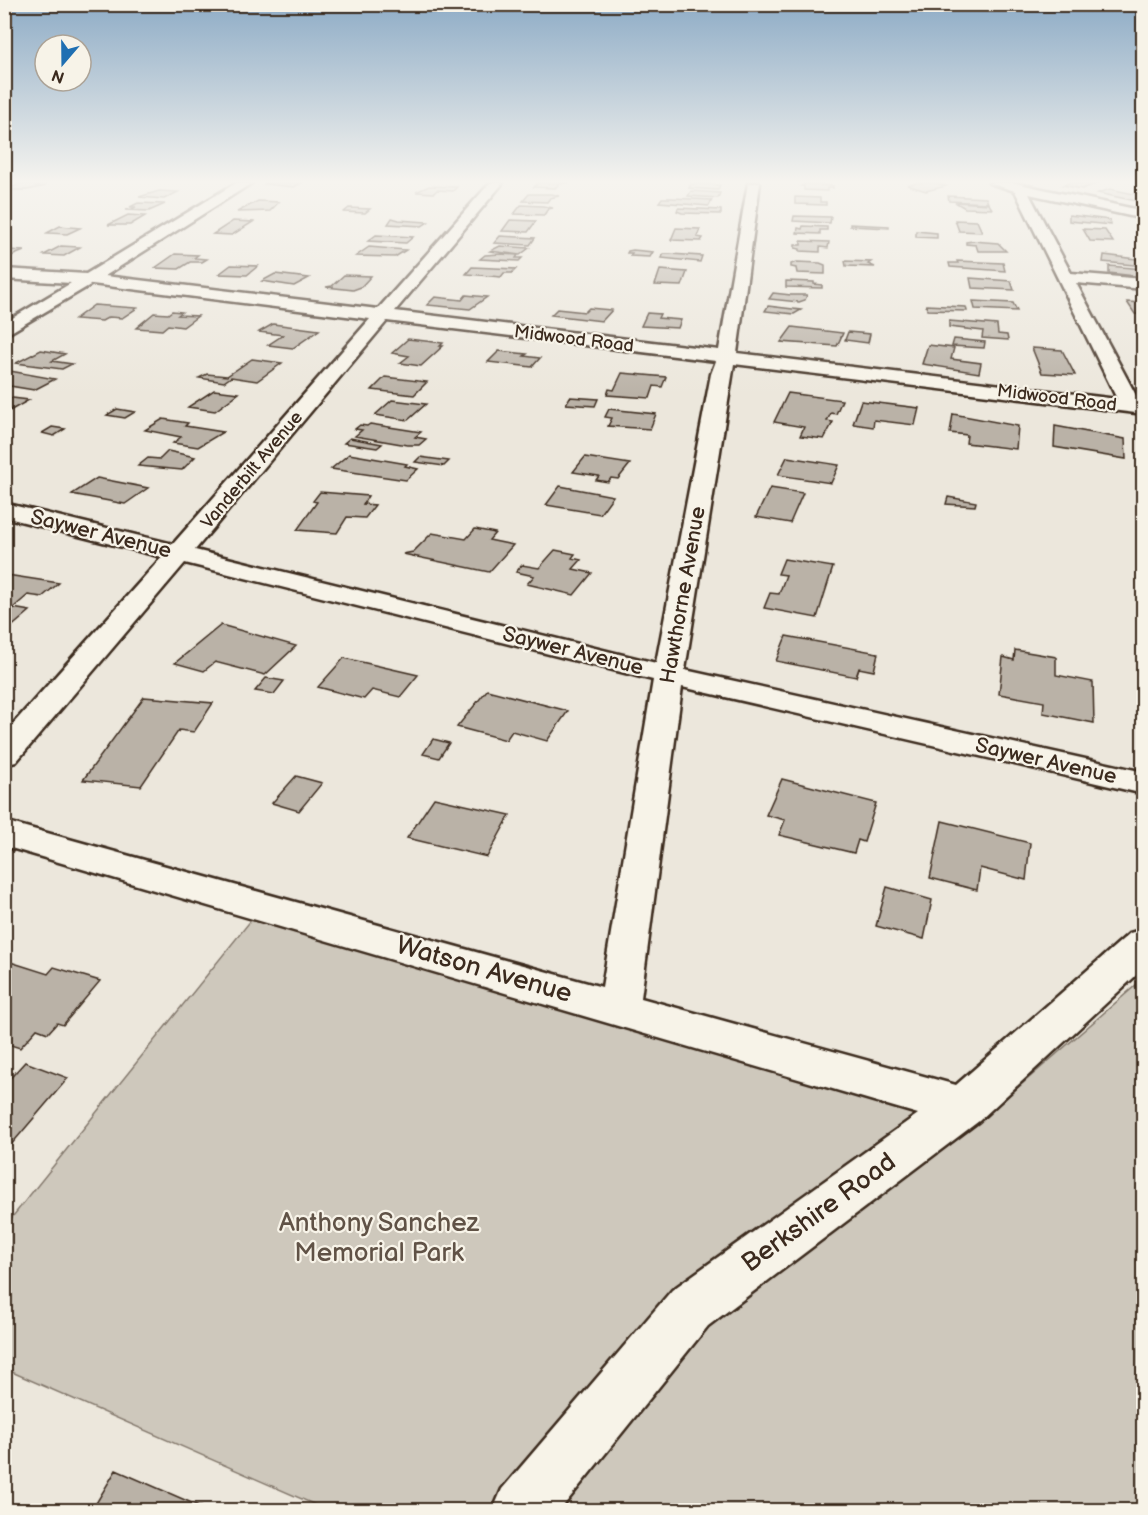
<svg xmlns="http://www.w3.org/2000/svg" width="1148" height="1515" font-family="'Balsamiq Sans',sans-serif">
	<rect width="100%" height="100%" fill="#ece7dc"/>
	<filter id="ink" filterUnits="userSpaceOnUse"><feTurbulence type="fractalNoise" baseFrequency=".0167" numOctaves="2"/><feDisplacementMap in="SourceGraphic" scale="12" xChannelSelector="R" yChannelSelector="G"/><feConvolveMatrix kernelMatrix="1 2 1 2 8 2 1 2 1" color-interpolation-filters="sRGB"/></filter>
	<g filter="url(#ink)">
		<!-- green -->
		<path fill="#cec8bc" stroke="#84796d" stroke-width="1.5" d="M252 919 970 1129 1143 979V1510H327L5 1369V1226Z"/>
		<!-- building -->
		<path fill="#bab2a7" stroke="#3b2a1e" stroke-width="1.5" d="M21 183H41L36 186H46L27 190H7Z
			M301 183 294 187 264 184 265 183Z
			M538 183H569L559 184 555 188 534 187Z
			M917 183H935L946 186 926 191 907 185Z
			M1069 183H1098L1082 189 1063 185Z
			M691 184H698L720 185 718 190 689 188Z
			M804 184 833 186V188H827V191L804 190V186H801Z
			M429 186 457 187 453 191 437 190 434 193 416 192Z
			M1110 189 1144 196V200L1136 201 1098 193Z
			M159 191 178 192 164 199 139 197Z
			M691 191 720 193 718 198 688 196Z
			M529 194H552L559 196 550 198 547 202 523 201Z
			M948 196 986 198 988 203 949 201Z
			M795 197 820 198V202H826V205L795 204Z
			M662 198H672L712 200 709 206 659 202Z
			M258 201 279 202 270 211 237 212Z
			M955 202 989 204 992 209 965 208Z
			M138 203 165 204 149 211 125 210 132 209 136 207H130Z
			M521 205 543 206 553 208 548 209 544 215 514 214Z
			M349 208 370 209 365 213 344 212Z
			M678 208 721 210V214L682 213 677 211Z
			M128 215 145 216 130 225H108Z
			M1069 215 1110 220 1111 225 1069 221Z
			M794 216 831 217 830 223 793 221Z
			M392 218 399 220 428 222 422 226 388 224Z
			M510 220 536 221 528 232 502 231Z
			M955 220 977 221 982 232 959 231Z
			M233 221 253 222 232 235 213 234Z
			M850 224 889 226V228L850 226Z
			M60 226 80 228 67 234 47 233Z
			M803 226 827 227V230H820V234L797 233 798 228 802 229Z
			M676 228 700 229 697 237 703 238 701 241 671 240Z
			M1083 229 1105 230 1113 242 1090 241Z
			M916 231 937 233V238L916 237Z
			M376 235 413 237 406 243 368 241Z
			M500 236 535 238 530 245 494 243Z
			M801 241 829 242 828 248 820 247V252L800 251V249L795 248V245H801Z
			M973 241 998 243 1006 251H978L976 245 966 244V242Z
			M61 246 80 247 64 256 44 255Z
			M500 246 529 248 520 255 490 251Z
			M369 247 406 250 395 257 356 256Z
			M4 248H12L8 250 24 251 4 259Z
			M628 251 633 250 653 252 650 257 630 256 632 253H627Z
			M175 254 198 255 194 258 207 259 202 262H190L179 269 155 268Z
			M500 254 518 255 516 258H522L519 261 480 259 485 255Z
			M664 254H670L702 256 700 262 661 258Z
			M1104 255 1144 260V266L1103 262Z
			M845 261 871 262 868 264 875 267 846 266Z
			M957 261 1003 263 1005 271 950 267 949 263H958Z
			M797 262 820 263 825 265V274L797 273 796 268 791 267V264Z
			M231 265 258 266 247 275 219 274Z
			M1109 266 1144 269V277L1109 273Z
			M472 267 516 269 512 273H504L501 277 466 274Z
			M660 270 687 272 682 286 655 285Z
			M275 274 309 278 294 286 262 281Z
			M344 275 371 276 361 287 353 290 326 287 332 286Z
			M970 278 1011 281 1014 290 972 288Z
			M786 281 814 282V284L822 285V288L786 287Z
			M773 293 791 295H807L805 300 799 302 769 299Z
			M466 295 487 297 470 309 427 305 435 297 462 300Z
			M973 301 1013 303 1017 311 975 309Z
			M1127 302 1144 303V315L1135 314Z
			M94 305 137 308 122 318 109 317 102 321 75 319Z
			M926 305 966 307 967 311 927 310Z
			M768 306 801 310 794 314 765 311Z
			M589 308 612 310 602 321 551 315 557 309 585 312Z
			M172 311 182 312 178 315 198 316 183 327 168 325 162 330 136 328 154 313 168 314Z
			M647 313 660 314 658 318 681 320 678 328 641 326Z
			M949 321 997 325 998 334 1007 335 1008 340 982 338 983 331 949 327Z
			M273 324 319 330 293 348 268 345 283 335 259 332Z
			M792 327 843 333 837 346 781 342Z
			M848 332 870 334 868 343 845 340Z
			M408 339 443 343 440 346H443L421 366 400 363 409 356 392 353Z
			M954 339 985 342 984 348 952 346Z
			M928 345 954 348 951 359 981 363 979 373 922 364Z
			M1032 348 1062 350 1075 375 1042 373Z
			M41 350 65 354 52 361 72 364 62 369 16 363Z
			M499 351 527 354 524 356 540 358 532 367 488 362Z
			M252 359 282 363 257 381 231 377 224 382 199 378 207 374 227 376Z
			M10 371 55 379 34 390 4 385V374Z
			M622 373 666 377 662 387 654 386 650 398 607 395 609 389 614 390Z
			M385 377 427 382 414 395 372 390Z
			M214 390 239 393 215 411 188 407Z
			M788 393 842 400 836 414 831 413 827 421 833 422 824 439 800 436 804 427 774 422Z
			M4 397 29 400 6 413Z
			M570 397 598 399 595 406 566 404Z
			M392 400 426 404 408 420 375 415Z
			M861 401 919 408 915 425 874 420 873 427 853 424Z
			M117 409 135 412 125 418 107 415Z
			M609 409 656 414 650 429 608 426 612 418 605 417Z
			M953 414 1018 426 1016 449 966 443 967 435 950 433Z
			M163 419 188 423 185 426 223 432 198 447 173 443 181 437 145 430Z
			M370 424 421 432 415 437 426 439 419 445H407L355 436 362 430 355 429 360 425 367 426Z
			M1055 426 1125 439 1126 459 1054 447Z
			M52 427 65 429 54 436 42 433Z
			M350 438 382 444 377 448 344 443Z
			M168 451 195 457 182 470 138 466 148 458 160 459Z
			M349 454 407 464 405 466 418 469 406 480 331 469Z
			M420 457 449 461 444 466 415 462Z
			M585 457 630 464 618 479 611 478 608 482 596 480 599 476 573 472Z
			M787 457 839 465 831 483 778 475Z
			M97 478 148 488 125 504 72 494Z
			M560 486 613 496 600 514 546 505Z
			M770 488 803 493 790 523 756 517Z
			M320 492 368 496 363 504 375 505 365 518 347 517 337 533 297 530 317 502 313 501Z
			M948 497 976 502 975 506 946 504Z
			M475 529 495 533 489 540 513 545 489 572 403 554 413 552 432 533 466 539Z
			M555 550 575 554 572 558 581 560 573 569 592 573 574 595 527 584 534 576 516 572 522 565 539 568Z
			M784 559 833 567 817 618 764 608 770 593 779 594 786 575 778 574Z
			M7 575 59 583 42 597 28 595 13 608 30 611 9 629 4 628V577Z
			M221 625 296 646 265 675 215 662 204 671 175 663Z
			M786 636 878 653 874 671 859 668 856 677 776 661Z
			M1015 650 1056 657V675L1093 682 1094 723 1043 713 1044 702 999 694 1003 657 1014 660Z
			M344 658 418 675 400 697 372 690 364 699 318 687Z
			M266 678 284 681 274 694 255 691Z
			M487 690 568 711 547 741 512 731 506 740 457 727Z
			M144 697 213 703 194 732 179 730 141 786 83 780Z
			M433 739 449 743 439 758 423 754Z
			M296 776 322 783 299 811 272 803Z
			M782 779 876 803 864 842 858 840 854 853 779 835 785 820 766 815Z
			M434 798 510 815 487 857 407 838Z
			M942 821 1030 843 1026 880 980 868 977 890 930 878Z
			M887 887 932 900 924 939 876 926Z
			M4 960 48 974 54 967 100 981 63 1025 57 1023 48 1033 37 1029 20 1048 4 1043Z
			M25 1062 68 1078 4 1153V1085Z
			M116 1470 208 1510H92Z"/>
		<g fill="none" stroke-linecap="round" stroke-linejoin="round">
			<!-- street casing -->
			<g stroke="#3b2a1e" stroke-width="5">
				<path id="street" d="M236 183H252L105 276 378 309 490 183H503L395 311 719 350 748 183H760L737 353 1117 399 1015 191 989 183H1015L1144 211V219L1029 194 1071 273 1144 279V289L1076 283 1139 401 1144 402V414L734 364 685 670 1144 772V794L682 687 641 998 956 1085 1130 933 1144 929V968L979 1121 708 1326 560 1510H493L502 1489 672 1290 918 1114 4 846V821L602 987 653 680 185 563 16 762 4 765V734L162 557 4 517V503L173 544 370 319 92 284 4 336V323L71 283 4 279V269L86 274ZM387 321 716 361 711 374 656 663 195 550Z"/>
			</g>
			<!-- street -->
			<use href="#street" fill="#f7f3e8" fill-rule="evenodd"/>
		</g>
	</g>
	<!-- sky -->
	<linearGradient id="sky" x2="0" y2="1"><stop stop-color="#8eacc6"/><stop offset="0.46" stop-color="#f6f4ef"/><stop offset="1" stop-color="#f6f4ef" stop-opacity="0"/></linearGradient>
	<rect width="1148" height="395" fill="url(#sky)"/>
	<g text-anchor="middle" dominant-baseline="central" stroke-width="4.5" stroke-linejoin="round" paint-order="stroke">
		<!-- far-street labels -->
		<g font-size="18" fill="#3b2a1e" stroke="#f7f3e8">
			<text transform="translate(574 339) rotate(7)">Midwood Road</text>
			<text transform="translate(1057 398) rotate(7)">Midwood Road</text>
			<text transform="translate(252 470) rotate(-50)">Vanderbilt Avenue</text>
		</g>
		<!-- street labels -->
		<g font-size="21" fill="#3b2a1e" stroke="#f7f3e8">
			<text transform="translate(101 534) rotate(14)">Saywer Avenue</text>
			<text transform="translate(683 595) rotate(-80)">Hawthorne Avenue</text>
			<text transform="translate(573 651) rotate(14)">Saywer Avenue</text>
			<text transform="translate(1046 761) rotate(13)">Saywer Avenue</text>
		</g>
		<!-- near-street labels -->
		<g font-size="26" fill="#3b2a1e" stroke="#f7f3e8">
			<text transform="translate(484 970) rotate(16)">Watson Avenue</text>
			<text transform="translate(819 1213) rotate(-36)">Berkshire Road</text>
		</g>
		<!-- near-park labels -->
		<g font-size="26" fill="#605246" stroke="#f7f3e8">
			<text x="379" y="1223">Anthony Sanchez<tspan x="379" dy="30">Memorial Park</tspan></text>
		</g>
	</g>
	<!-- margin -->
	<rect width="1148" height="1515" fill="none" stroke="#f7f3e8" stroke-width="24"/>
	<rect x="12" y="12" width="1124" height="1491" fill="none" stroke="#3b2a1e" stroke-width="2" filter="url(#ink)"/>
	<!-- north arrow -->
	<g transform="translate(63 63) rotate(200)"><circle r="28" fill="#f7f3e8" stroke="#aca397" stroke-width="1.5"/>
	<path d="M0-4.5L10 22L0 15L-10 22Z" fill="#1f6fb2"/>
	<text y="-9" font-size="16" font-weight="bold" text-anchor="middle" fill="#3b2a1e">N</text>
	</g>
</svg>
